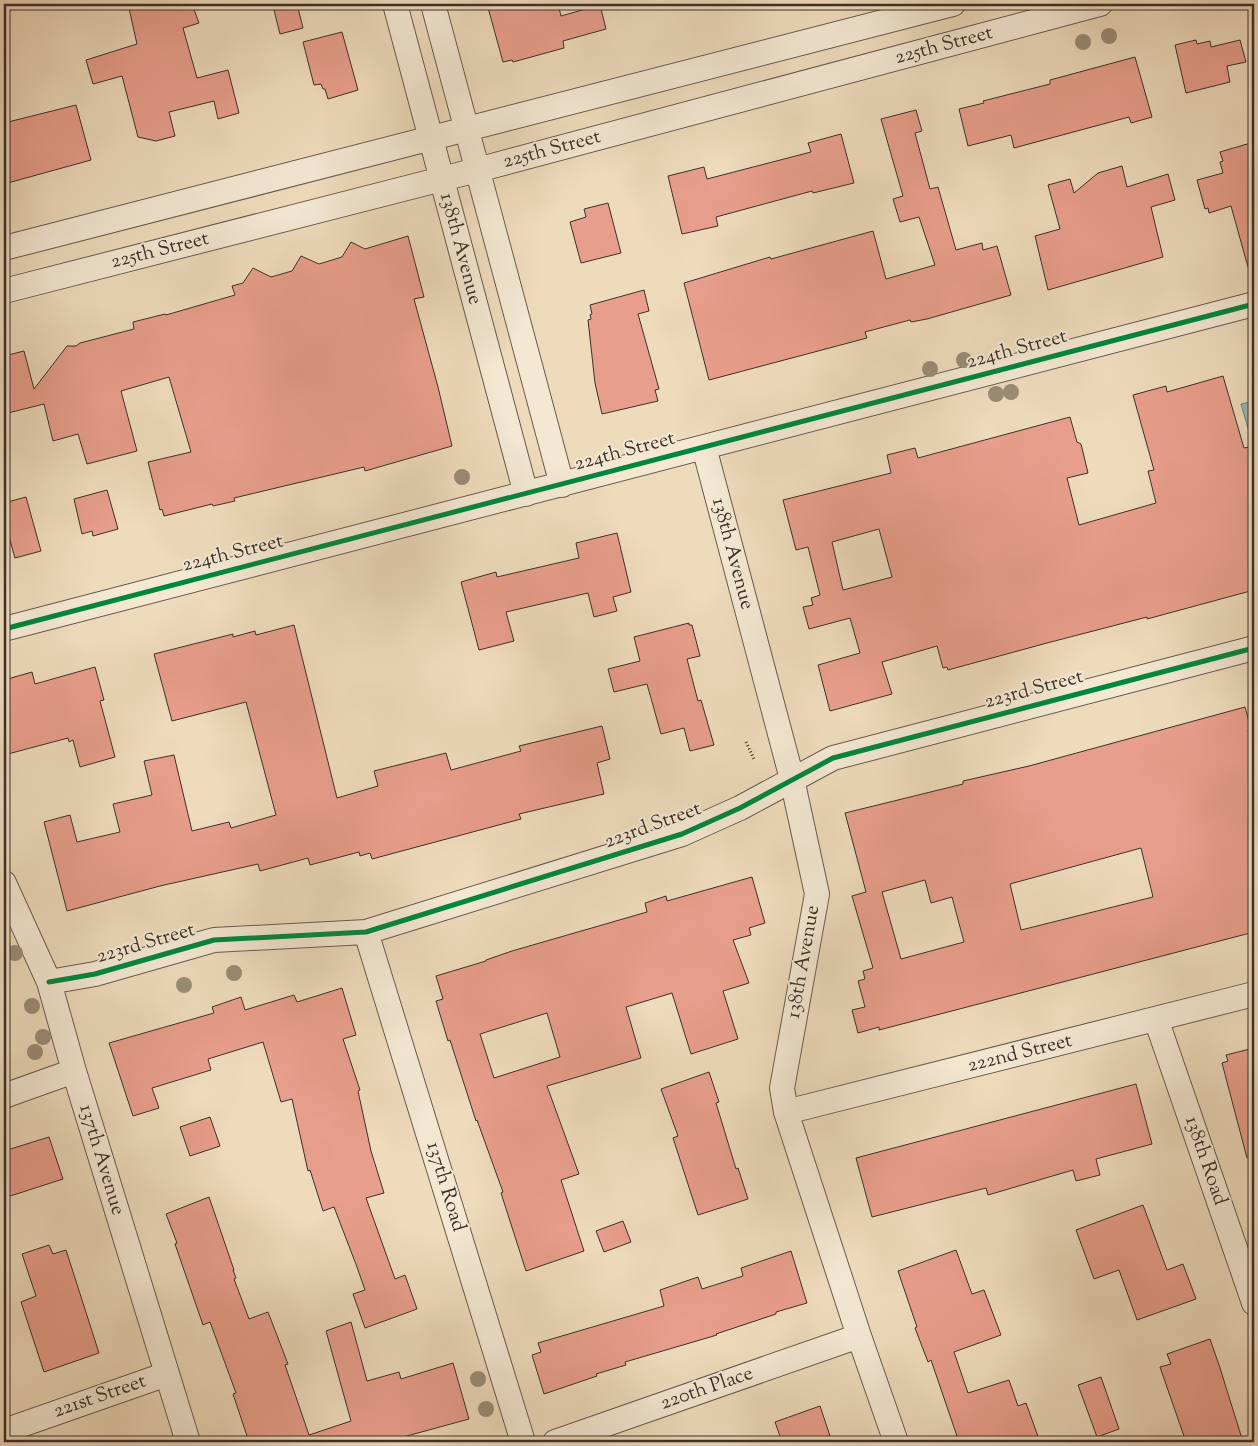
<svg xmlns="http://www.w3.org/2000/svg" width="1258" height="1446" font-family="'Sorts Mill Goudy',serif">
	<rect width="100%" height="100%" fill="#eedbbc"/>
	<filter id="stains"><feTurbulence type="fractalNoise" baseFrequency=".004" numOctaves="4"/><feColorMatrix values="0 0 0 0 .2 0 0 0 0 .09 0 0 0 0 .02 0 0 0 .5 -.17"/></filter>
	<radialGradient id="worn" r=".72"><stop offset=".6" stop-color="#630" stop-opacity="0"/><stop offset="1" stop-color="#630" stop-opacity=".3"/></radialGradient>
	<!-- water -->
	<path fill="#99bbb3" stroke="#74837c" d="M1254 401V441L1252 442 1241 404Z"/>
	<!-- building -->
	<path fill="#e89e8c" stroke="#3c3029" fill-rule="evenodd" d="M128 4H192L199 23 183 28 197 78 228 70 239 113 218 119 214 101 169 112 175 136 156 141 138 137 122 76 93 84 86 60 137 44Z
		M297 4 303 28 280 34 274 10Z
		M487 4H558L561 16 600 5 606 29 563 41 564 48 513 62 512 60 503 62Z
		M342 32 358 90 328 99 325 89H323L321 84 314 85 303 42Z
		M1196 40 1197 44 1210 41 1211 47 1240 40 1246 62 1227 66 1230 82 1186 93 1175 45Z
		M1135 57 1152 117 1131 123 1129 117 1014 148 1011 135 968 146 959 109 984 103 983 101 1050 84V80Z
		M76 105 91 160 4 184V123Z
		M916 110 922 131 915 133 930 189 938 187 956 250 982 243 983 250 997 246 1011 295 927 319 911 322 910 320 865 332 867 338 709 380 684 283 770 257 771 259 873 231 886 279 935 265 919 217 900 222 893 199 903 196 881 119Z
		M841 134 854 183 813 193 812 191 716 217 718 226 682 234 668 176 704 167 707 179 811 152 808 143Z
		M1254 142V266L1248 267 1231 206 1209 213 1208 208 1205 209 1197 180 1223 173 1220 162 1223 161 1220 152Z
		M1122 166 1127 187 1168 174 1175 200 1151 207 1163 257 1048 290 1035 236 1060 229 1048 185 1070 179 1074 193 1098 173Z
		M608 203 621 253 581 263 570 222 586 217 584 209Z
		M408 236 424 297 414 299 438 387 452 446 365 471 364 467 234 498 235 501 213 506 212 504 164 516 162 509 160 510 148 462 191 452 169 377 121 391 137 451 87 464 78 434 53 441 44 404 4 414V356L24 351 34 389 67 346H76L80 343 134 329 133 322 165 314 166 315 235 295 232 286 243 283 253 268 271 277 292 271 301 256 319 264 342 257 351 242 365 249Z
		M644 290 649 311 638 314 659 389 655 390 658 401 602 414 595 383 588 320 591 319 590 315 592 314 590 305Z
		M1223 376 1244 448 1254 446V590L1147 619V617L1047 643 948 670 947 667 943 668 937 646 882 662 892 694 830 711 818 665 860 653 850 618 809 629 803 607 813 605 811 598 820 595 808 547 796 550 783 500 891 473 887 455 915 448 918 458 1070 417 1077 442 1081 444 1088 473 1067 478 1079 525 1156 503 1148 471 1154 470 1133 395 1166 386 1167 392ZM879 529 892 577 843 590 832 542Z
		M107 490 118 529 93 536 92 531 82 534 74 499Z
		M26 497 41 551 15 558 4 519V503Z
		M617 533 631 592 613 597 617 611 594 617 588 593 506 612 514 641 479 650 461 582 496 572 497 577 579 558 576 543Z
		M689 623V625H692L700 656 687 659 698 701 701 700 714 745 690 751 684 728 661 734 647 684 614 692 608 669 640 661 634 637Z
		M294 625 337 798 378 786 374 771 446 753 451 770 521 751 519 746 602 726 610 759 597 763 604 794 519 814 521 819 372 859 370 853 360 856 359 852 310 865 308 858 260 871 258 864 160 886 67 911 44 822 70 815 77 842 120 832 113 804 152 795 144 761 174 755 192 831 229 822 231 828 276 815 246 702 172 721 154 654 233 634V637L255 631 256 635Z
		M95 667 104 700 100 701 115 757 80 767 73 740 69 742 68 738 4 755V680L32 672 35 684Z
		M1245 707 1251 729 1248 730 1254 755V932L879 1030V1027L858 1033 852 1010 865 1007 858 981 865 979 863 971 873 968 852 896 866 892 845 813 963 784V781L1029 766ZM1141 848 1153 897 1021 930 1010 884ZM925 880 931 903 952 897 964 942 901 959 882 892Z
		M752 877 765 923 749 928 751 935 733 940 749 983 723 991 738 1039 691 1054 672 993 626 1007 641 1058 547 1086 579 1174 561 1180 584 1251 526 1271 501 1193 503 1192 477 1120 476 1121 450 1040 448 1041 436 1001 443 999 436 976 486 961V960L512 951 647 912 645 903 666 896 667 901ZM547 1013 560 1057 494 1078 480 1034Z
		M342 988 356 1035 343 1039 360 1090 358 1091 371 1151 384 1193 366 1198 395 1279 405 1275 417 1309 365 1328 353 1294 365 1290 357 1267 334 1207 323 1211 310 1170 308 1171 292 1099 281 1102 263 1042 208 1059 211 1070 152 1088 159 1108 133 1116 109 1043 214 1013 212 1007 241 997 245 1010 294 995 297 1002Z
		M1254 1048V1157L1247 1158 1222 1063 1228 1061 1226 1055Z
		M709 1072 719 1102 716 1103 736 1169 738 1168 748 1199 698 1215 673 1138 678 1136 661 1089Z
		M1136 1084 1152 1144 1096 1159 1100 1175 1076 1181 1073 1170 988 1195 986 1188 872 1217 856 1158Z
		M210 1117 220 1146 190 1156 180 1127Z
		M49 1137 63 1179 4 1198V1151Z
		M209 1197 234 1270H233L236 1278 234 1279 249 1319 268 1312 288 1364 285 1365 309 1435 351 1421 326 1331 351 1322 367 1381 399 1372 401 1379 453 1363 469 1419 385 1442H249L233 1394 236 1393 210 1322 203 1325 175 1244 177 1243 166 1214Z
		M1143 1205 1167 1270 1183 1264 1196 1299 1137 1320 1119 1270 1094 1279 1076 1230Z
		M623 1221 631 1242 604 1252 596 1231Z
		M49 1245 53 1254 66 1250 99 1353 44 1372 21 1302 36 1296 22 1254Z
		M956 1250 972 1294 984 1290 1001 1335 954 1352 968 1393 1009 1380 1018 1406 1026 1403 1040 1442H959L931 1360 928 1362 915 1328 917 1327 898 1271Z
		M791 1251 807 1303 776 1312V1314L716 1334 717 1335 625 1362 626 1365 596 1374 597 1376 544 1394 532 1355 541 1352 538 1343 664 1306 660 1290 698 1277 702 1289 743 1276 741 1268Z
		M1210 1339 1220 1368 1243 1442H1186L1160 1367 1171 1364 1167 1354Z
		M1101 1377 1119 1429 1097 1437 1078 1385Z
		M820 1406 832 1442H782L775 1422Z"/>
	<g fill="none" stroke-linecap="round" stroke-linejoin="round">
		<!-- street casing -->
		<g stroke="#685b4e" stroke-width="26">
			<path id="street" d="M395 4 526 494
				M433 4 562 485
				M4 248 953 4
				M4 291 477 170 1100 4
				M704 447 792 779 817 894 782 1088 786 1112 859 1336 896 1442
				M4 629 1254 304
				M4 883 49 982 74 1071 188 1442
				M366 932 523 1442
				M49 982 95 974 214 940 366 932 682 834 740 808 833 758 1254 648
				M1156 1019 1254 1303
				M4 1096 74 1071
				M786 1112 1254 994
				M4 1431 167 1374
				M555 1442 859 1336"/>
		</g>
		<!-- path -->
		<path stroke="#3c3029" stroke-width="3" stroke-dasharray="1 2.5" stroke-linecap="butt" d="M746 742 754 759"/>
		<!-- street -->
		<use href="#street" stroke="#f4e8d3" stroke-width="24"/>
		<!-- cycleway casing -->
		<g stroke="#f4e8d3" stroke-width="8">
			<path id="cycleway" d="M4 629 1254 304
				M49 982 95 974 214 940 366 932 682 834 740 808 833 758 1254 648"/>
		</g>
		<!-- cycleway -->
		<use href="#cycleway" stroke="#00873e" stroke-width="5"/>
	</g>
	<!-- trees -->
	<g fill="#9a8c76">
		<circle cx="1109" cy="36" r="8"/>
		<circle cx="1083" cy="42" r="8"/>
		<circle cx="964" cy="360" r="8"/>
		<circle cx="930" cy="369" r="8"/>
		<circle cx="1011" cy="392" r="8"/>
		<circle cx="996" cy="394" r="8"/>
		<circle cx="462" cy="477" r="8"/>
		<circle cx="15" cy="953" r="8"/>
		<circle cx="234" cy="973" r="8"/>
		<circle cx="184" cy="985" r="8"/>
		<circle cx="32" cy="1006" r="8"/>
		<circle cx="43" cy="1037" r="8"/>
		<circle cx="35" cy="1052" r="8"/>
		<circle cx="478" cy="1379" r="8"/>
		<circle cx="486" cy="1409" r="8"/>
	</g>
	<g text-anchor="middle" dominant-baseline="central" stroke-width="4" stroke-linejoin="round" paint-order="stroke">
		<!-- street labels -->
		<g font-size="20" fill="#3c3029" stroke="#f4e8d3">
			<text transform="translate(944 46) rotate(-15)">225th Street</text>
			<text transform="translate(552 150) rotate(-15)">225th Street</text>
			<text transform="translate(460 249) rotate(75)">138th Avenue</text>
			<text transform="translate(160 251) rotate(-14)">225th Street</text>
			<text transform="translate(1017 350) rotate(-15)">224th Street</text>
			<text transform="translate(625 452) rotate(-15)">224th Street</text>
			<text transform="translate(233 554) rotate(-14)">224th Street</text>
			<text transform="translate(732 554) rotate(75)">138th Avenue</text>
			<text transform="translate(1034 690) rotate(-15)">223rd Street</text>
			<text transform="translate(653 826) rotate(-20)">223rd Street</text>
			<text transform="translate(146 944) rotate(-16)">223rd Street</text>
			<text transform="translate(804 962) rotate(-80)">138th Avenue</text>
			<text transform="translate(1020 1054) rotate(-14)">222nd Street</text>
			<text transform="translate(101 1160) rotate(73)">137th Avenue</text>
			<text transform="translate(1205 1161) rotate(71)">138th Road</text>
			<text transform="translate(445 1187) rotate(73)">137th Road</text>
			<text transform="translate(707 1389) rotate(-19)">220th Place</text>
			<text transform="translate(100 1397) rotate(-19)">221st Street</text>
		</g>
	</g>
	<!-- margin -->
	<rect width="1258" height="1446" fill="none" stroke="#eedbbc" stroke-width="20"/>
	<rect x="5" y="5" width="1248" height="1436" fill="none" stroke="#3c3029" stroke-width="2.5"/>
	<rect x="10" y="10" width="1238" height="1426" fill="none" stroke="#3c3029"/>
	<rect width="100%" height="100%" filter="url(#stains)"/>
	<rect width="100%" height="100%" fill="url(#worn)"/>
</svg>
